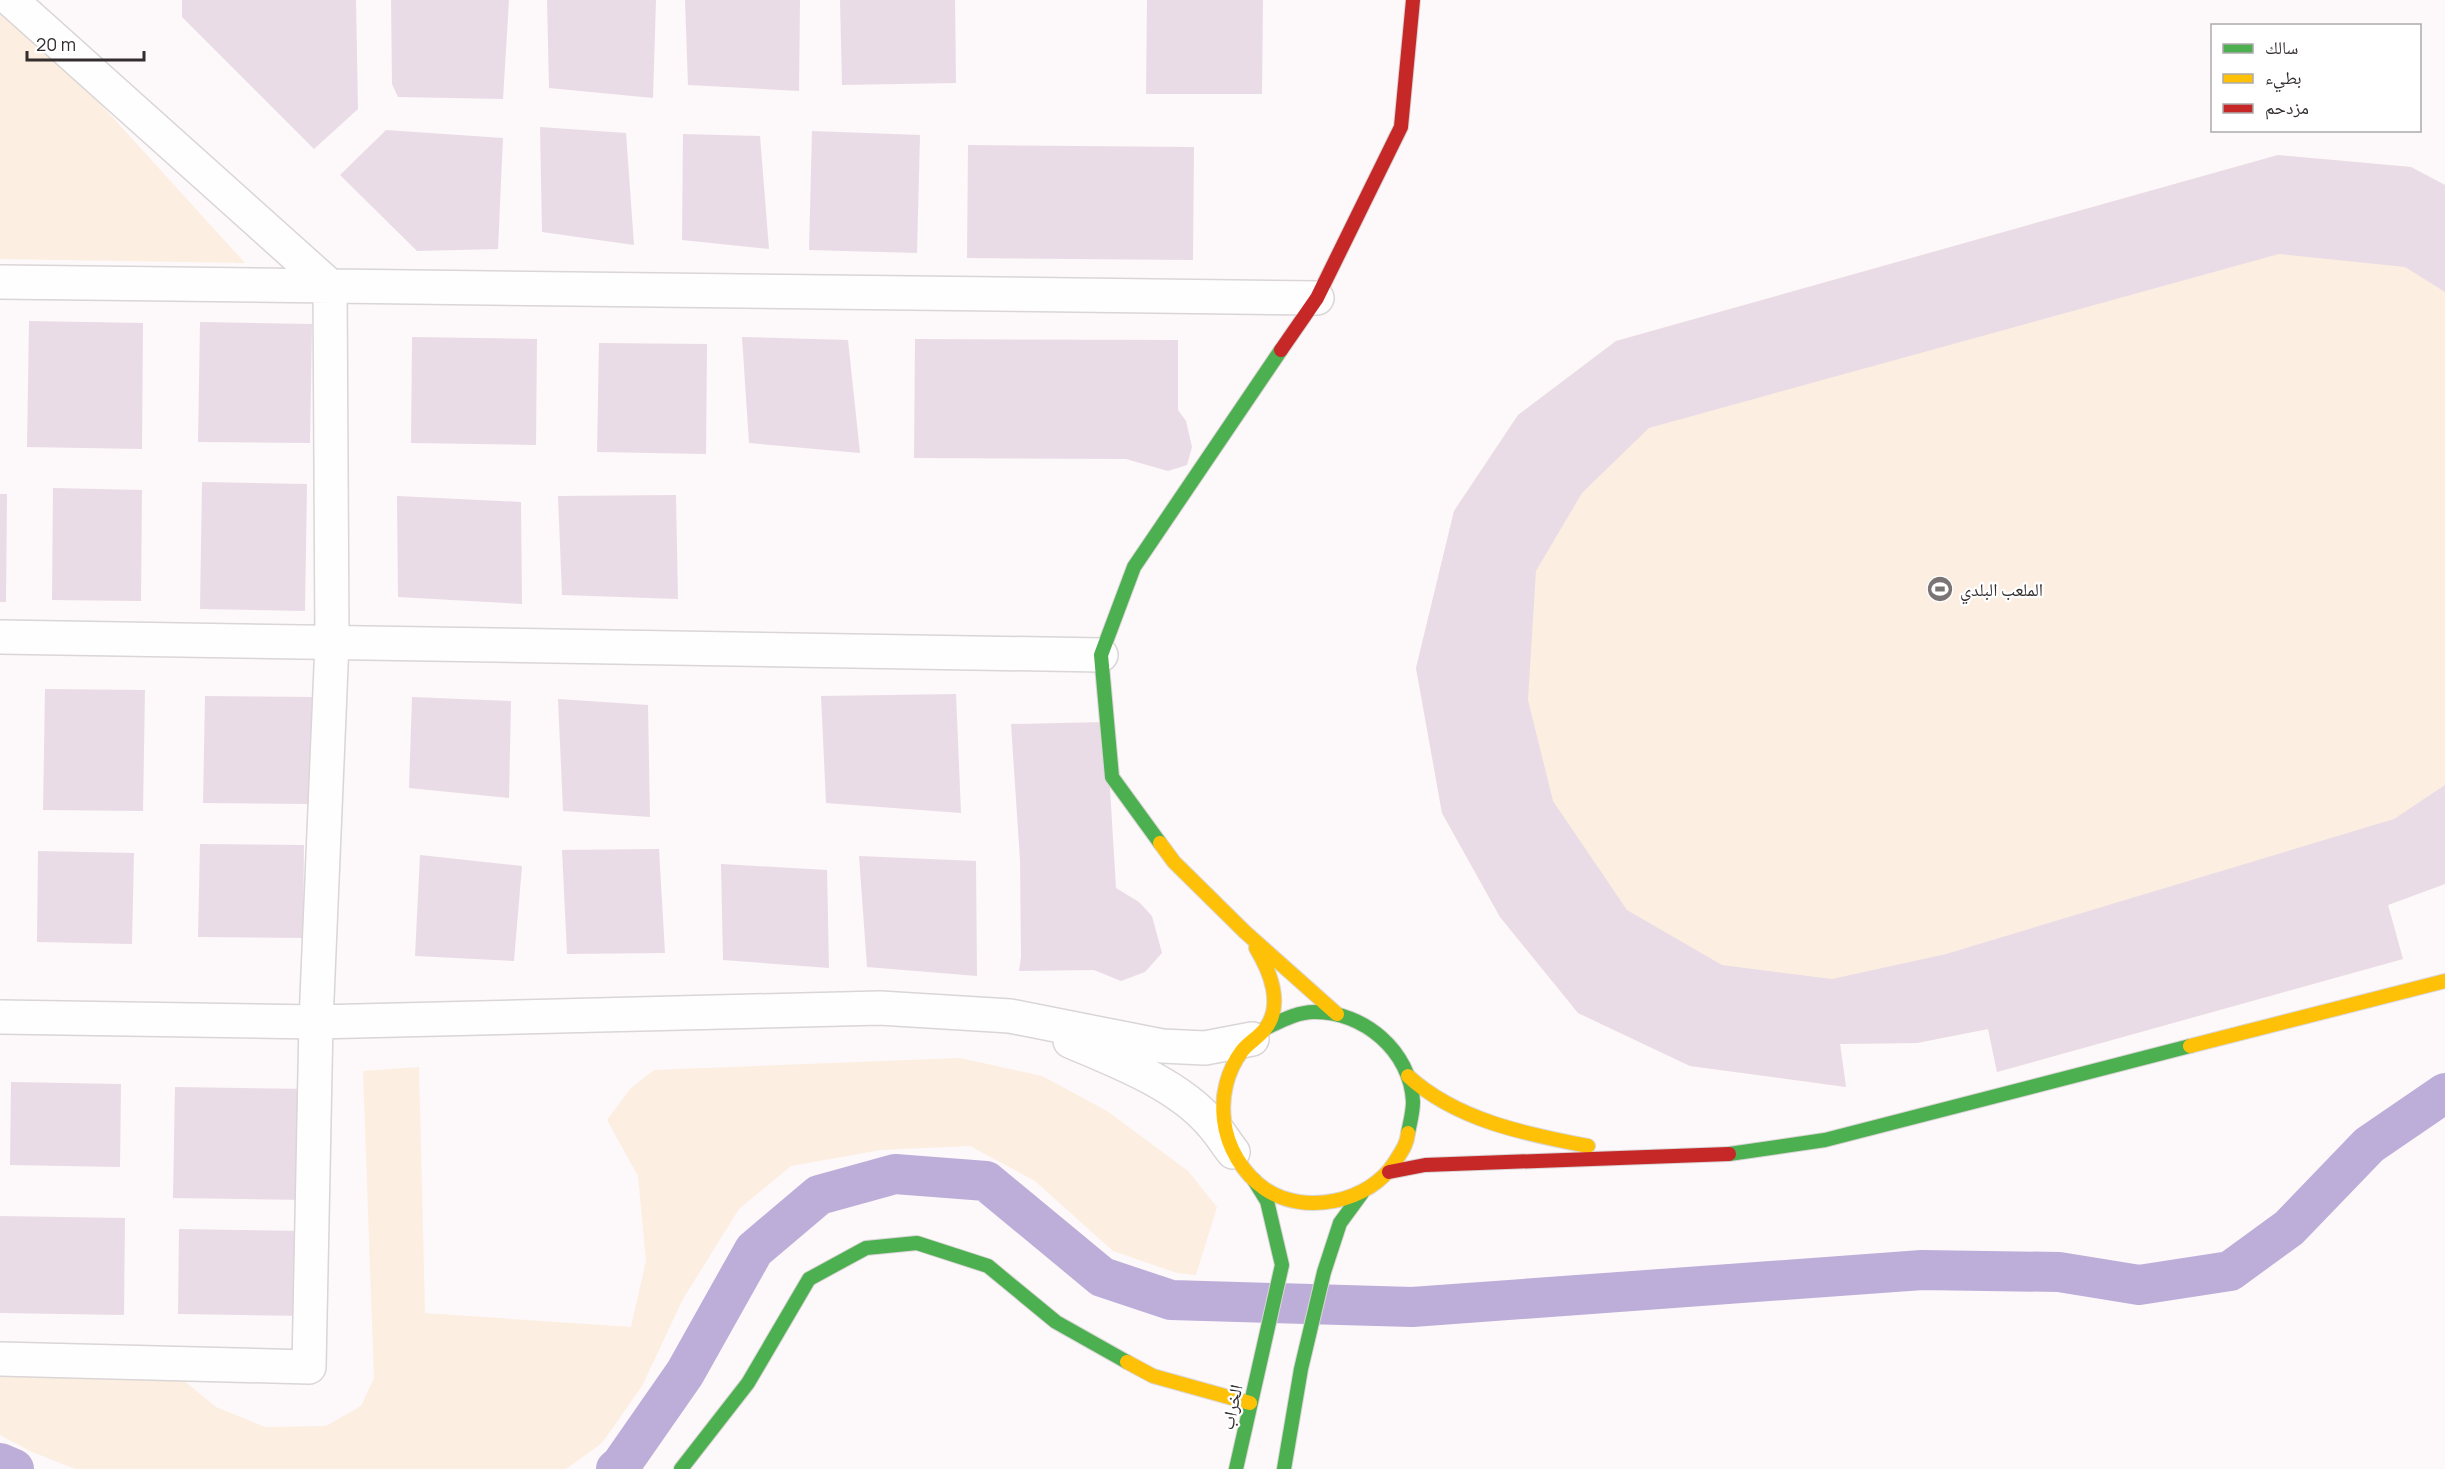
<svg xmlns="http://www.w3.org/2000/svg" width="2445" height="1469" font-family="Manrope,'Noto Naskh Arabic',sans-serif">
	<rect width="100%" height="100%" fill="#fdf8f9"/>
	<!-- green -->
	<path fill="#fcefe1" d="M0 0H6L245 263 0 259Z
		M2278 155 2411 167 2445 185V884L2388 905 2403 959 1997 1072 1988 1029 1917 1043 1840 1044 1846 1087 1690 1066 1578 1013 1500 917 1442 813 1416 668 1454 511 1518 415 1616 341Z
		M960 1058 1042 1076 1107 1111 1188 1171 1217 1207 1196 1275 1177 1273 1113 1251 1035 1181 970 1146 881 1150 791 1166 739 1209 683 1299 642 1386 602 1443 566 1469H75L30 1451 0 1435V1371L177 1375 216 1407 265 1427 326 1426 361 1406 374 1378 363 1071 419 1067 425 1313 631 1327 646 1261 638 1176 607 1120 630 1089 654 1070Z"/>
	<g fill="none" stroke-linecap="round" stroke-linejoin="round">
		<!-- canal -->
		<path stroke="#bdadd9" stroke-width="40" d="M0 1463 14 1469
			M616 1469 621 1465 685 1373 754 1250 819 1195 895 1174 986 1181 1102 1277 1171 1300 1412 1307 1922 1270 2059 1272 2139 1285 2230 1271 2289 1228 2369 1145 2445 1093"/>
	</g>
	<!-- building -->
	<path fill="#eadce6" d="M182 0H356L358 109 314 149 182 17Z
		M391 0H509L503 99 398 97 392 84Z
		M547 0H656L653 98 549 88Z
		M685 0H800L799 91 688 85Z
		M840 0H955L956 83 842 85Z
		M1147 0H1263L1262 94H1146Z
		M540 127 626 133 634 245 542 232Z
		M386 130 503 138 498 249 417 251 340 175Z
		M812 131 920 135 917 253 809 250Z
		M683 134 760 136 769 249 682 240Z
		M968 145 1194 147 1193 260 967 258Z
		M2278 155 2411 167 2445 185V292L2405 267 2279 254 1649 428 1582 493 1536 571 1528 700 1553 801 1627 910 1722 965 1832 979 1946 954 2394 819 2445 785V884L2388 905 2403 959 1997 1072 1988 1029 1917 1043 1840 1044 1846 1087 1690 1066 1578 1013 1500 917 1442 813 1416 668 1454 511 1518 415 1616 341Z
		M29 321 143 323 142 449 27 447Z
		M200 322 312 324 310 443 198 442Z
		M412 337 537 339 536 445 411 443Z
		M742 337 848 340 860 453 749 443Z
		M915 339 1178 340V410L1186 421 1192 447 1187 465 1168 471 1126 459 914 458Z
		M599 343 707 344 706 454 597 452Z
		M202 482 307 484 305 611 200 609Z
		M53 488 142 490 141 601 52 600Z
		M0 494H7L6 602H0Z
		M676 495 678 599 562 595 558 496Z
		M397 496 521 502 522 604 398 597Z
		M45 689 145 690 143 811 43 810Z
		M956 694 961 813 826 803 821 696Z
		M205 696 312 697 310 804 203 803Z
		M412 697 511 701 509 798 409 788Z
		M558 699 648 705 650 817 563 811Z
		M1106 722 1116 888 1139 902 1152 916 1162 953 1145 972 1121 981 1094 970 1019 971 1021 957 1020 860 1011 724Z
		M200 844 304 845 303 938 198 937Z
		M659 849 665 953 567 954 562 850Z
		M38 851 134 853 132 944 37 942Z
		M420 855 522 866 514 961 415 956Z
		M859 856 976 861 977 976 867 967Z
		M721 864 827 870 829 968 723 960Z
		M11 1082 121 1084 120 1167 10 1165Z
		M175 1087 311 1089 310 1200 173 1198Z
		M0 1216 125 1218 124 1315 0 1313Z
		M179 1229 308 1231V1316L178 1314Z"/>
	<g fill="none" stroke-linecap="round" stroke-linejoin="round">
		<!-- street casing -->
		<g stroke="#dad5d6" stroke-width="36">
			<path id="street" d="M0 282 1317 298
				M0 637 1101 655
				M0 1017 316 1022 332 643 330 286 11 0
				M1070 1041C1116 1061 1176 1083 1210 1122 1219 1131 1225 1142 1233 1152
				M0 1359 309 1367 316 1022 880 1008 1010 1016 1162 1046 1205 1048 1252 1039"/>
		</g>
		<!-- fast casing -->
		<g stroke="#dad5d6" stroke-width="16">
			<path id="fast" d="M1160 843 1112 777 1101 655 1134 567 1281 350
				M1266 1028C1281 1021 1297 1012 1314 1012 1363 1011 1411 1051 1413 1102 1413 1112 1410 1123 1408 1133
				M1729 1154 1825 1140 2190 1046
				M681 1469 748 1383 809 1279 866 1248 917 1243 988 1266 1056 1322 1127 1362
				M1236 1469 1282 1265 1267 1201 1254 1180
				M1284 1469 1301 1369 1324 1272 1340 1223 1362 1193"/>
		</g>
		<!-- slow casing -->
		<g stroke="#dad5d6" stroke-width="16">
			<path id="slow" d="M1160 843 1174 862 1245 932 1337 1014
				M1256 948C1270 971 1284 1005 1265 1029 1258 1038 1248 1043 1242 1051 1227 1071 1221 1096 1224 1120 1227 1147 1243 1174 1265 1189 1305 1216 1370 1202 1395 1162 1401 1152 1407 1145 1408 1133
				M2190 1046 2445 981
				M1408 1076C1456 1120 1525 1134 1588 1146
				M1127 1362 1153 1376 1250 1403"/>
		</g>
		<!-- jam casing -->
		<g stroke="#dad5d6" stroke-width="16">
			<path id="jam" d="M1281 350 1317 298 1401 127 1413 0
				M1389 1172 1425 1165 1729 1154"/>
		</g>
		<!-- street -->
		<use href="#street" stroke="#fffefe" stroke-width="33"/>
		<!-- fast -->
		<use href="#fast" stroke="#4caf50" stroke-width="14"/>
		<!-- slow -->
		<use href="#slow" stroke="#ffc107" stroke-width="14"/>
		<!-- jam -->
		<use href="#jam" stroke="#c62828" stroke-width="14"/>
	</g>
	<!-- icons -->
	<defs>
		<g id="stadium-disc" transform="scale(1.35)"><circle r="9.5" fill="#7a7475" stroke="#fff"/><path d="M0-5a6.5 5 0 1 0 0 10a6.5 5 0 1 0 0-10ZM-3.5-1.8h7v3.6h-7Z" fill="#fff"/></g>
	</defs>
	<g fill-rule="evenodd">
		<use href="#stadium-disc" x="1940" y="589"/>
	</g>
	<g text-anchor="middle" dominant-baseline="central" stroke-width="4.5" stroke-linejoin="round" paint-order="stroke">
		<!-- poi labels -->
		<g font-size="18" fill="#332d2e" stroke="#fff" text-anchor="start">
			<text x="1960" y="589">الملعب البلدي</text>
		</g>
		<!-- street labels -->
		<g font-size="18" fill="#332d2e" stroke="#fff">
			<text transform="translate(1231 1407) rotate(-78)">الخراب</text>
		</g>
	</g>
	<!-- legend -->
	<rect x="2211" y="24" width="210" height="108" fill="#ffffff" stroke="#adabab" stroke-width="1.5"/>
	<rect x="2223" y="44" width="30" height="9" fill="#4caf50" stroke="#adabab" stroke-width="1.5"/>
	<text x="2265" y="54" font-size="18" fill="#332d2e">سالك</text>
	<rect x="2223" y="74" width="30" height="9" fill="#ffc107" stroke="#adabab" stroke-width="1.5"/>
	<text x="2265" y="84" font-size="18" fill="#332d2e">بطيء</text>
	<rect x="2223" y="104" width="30" height="9" fill="#c62828" stroke="#adabab" stroke-width="1.5"/>
	<text x="2265" y="114" font-size="18" fill="#332d2e">مزدحم</text>
	<!-- scale -->
	<path d="M27 51v9h117v-9" fill="none" stroke="#332d2e" stroke-width="3"/>
	<text x="36" y="51" font-size="18" fill="#332d2e" stroke="#ffffff" stroke-width="4.5" paint-order="stroke">20 m</text>
</svg>
